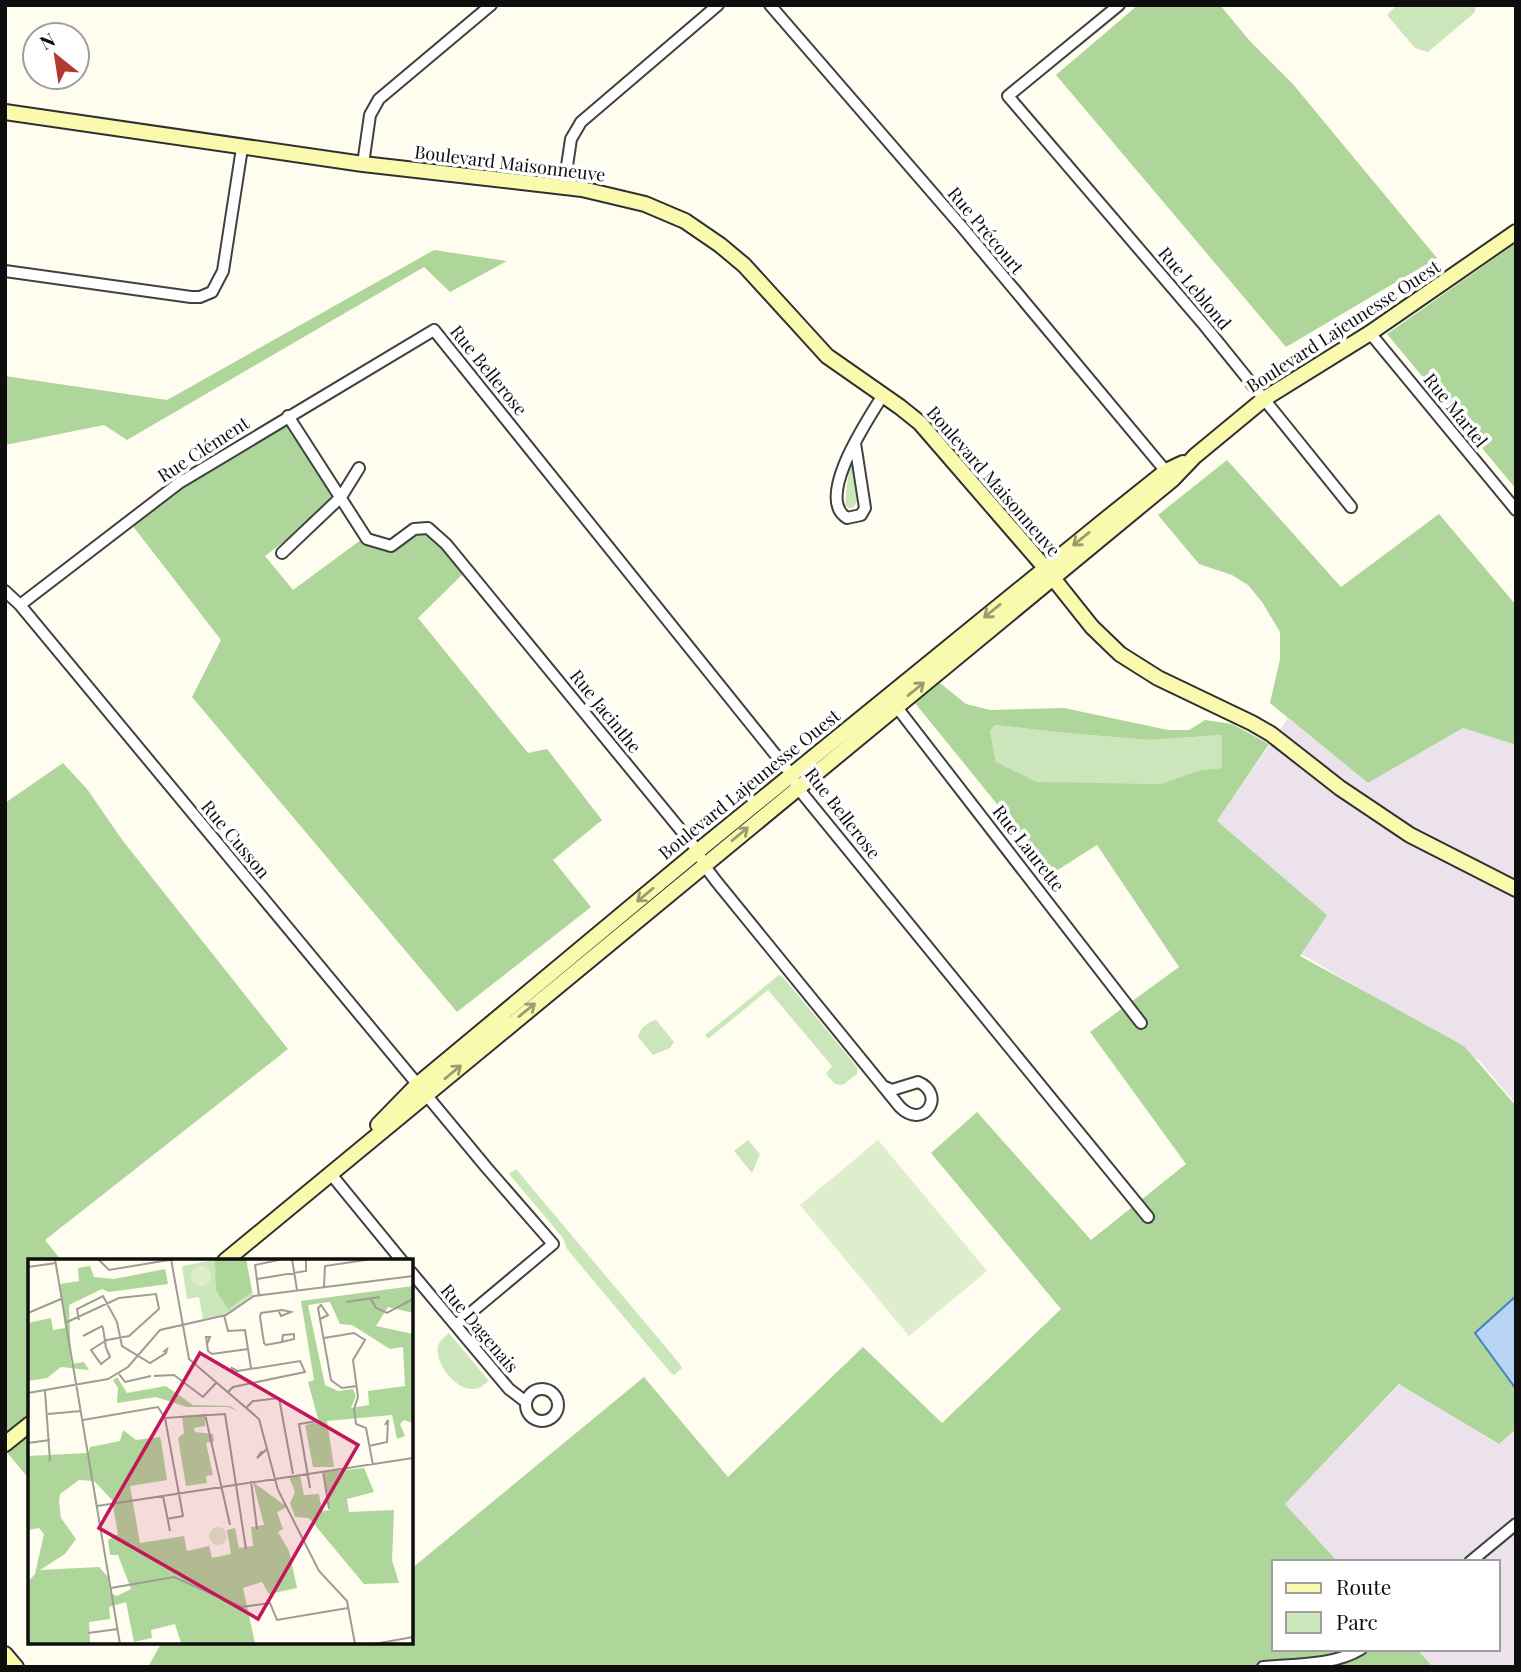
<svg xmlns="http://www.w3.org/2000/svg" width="1521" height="1672" font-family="'Playfair Display',serif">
	<rect width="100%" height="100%" fill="#fefdef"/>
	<!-- industrial -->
	<path fill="#ece2ec" d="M1288 718 1368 783 1463 728 1516 745V1104L1479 1060 1300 953 1217 821Z
		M1400 1384 1498 1444 1516 1429V1667H1433L1417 1649H1498V1562H1338L1285 1504Z"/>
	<!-- green -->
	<path fill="#cce6bb" d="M1397 5H1475L1476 6 1474 13 1428 52 1415 48 1387 15Z
		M852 466 857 501 854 507 849 508 845 505 849 467Z
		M997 725 1066 733 1149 740 1222 735V768L1200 770 1161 784 1037 783 996 762 990 731Z
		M779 975 783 977 857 1067V1074L843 1085 835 1084 826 1074 832 1066 768 990 708 1039 705 1035Z
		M656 1020 674 1042 670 1048 653 1055 638 1037C639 1029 649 1021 656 1020Z
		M748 1140 760 1154 752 1173 734 1151Z
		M516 1169 679 1363 682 1368 674 1375 670 1372 567 1249 563 1238 509 1174Z
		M449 1333 489 1381C484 1384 480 1389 474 1389 456 1391 434 1363 438 1346 440 1340 445 1337 449 1333Z"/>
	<!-- forest -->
	<path fill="#aed69b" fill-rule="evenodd" d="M1138 5H1220L1249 40 1292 83 1437 258 1286 347 1056 75Z
		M1516 243V489L1387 334Z
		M434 250 507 261 450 292 424 267 127 440 104 425 5 445V376L167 400Z
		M288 416 339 500 265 556 293 590 366 536 393 544 428 529 467 570 418 618 528 753 547 749 602 820 553 860 591 907 457 1012 192 697 221 640 132 525 176 485Z
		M1227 460 1341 587 1439 514 1516 605V745L1463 728 1368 783 1270 703 1280 659V632L1262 602 1248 585 1232 575 1199 564 1158 515Z
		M940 683 966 704 990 710 1064 708 1168 730H1189L1205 720 1232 724 1269 744 1217 821 1327 915 1300 956 1464 1046 1516 1106V1429L1499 1444 1399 1384 1285 1504 1338 1562H1274V1649H1417L1433 1667H148L162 1642H411V1569L644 1377 728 1477 863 1347 942 1423 1061 1309 931 1153 977 1112 1091 1240 1186 1164 1090 1032 1179 967 1097 845 1053 873 915 703ZM996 725 1066 733 1149 740 1222 735V768L1200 770 1161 784 1037 782 996 762 990 731Z
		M63 763 87 789 123 841 288 1049 45 1240 62 1261H30V1480L5 1450V803Z"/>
	<!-- pitch -->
	<path fill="#deeecc" d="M878 1140 987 1271 909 1336 800 1205Z"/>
	<!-- water -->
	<path fill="#b7d5f2" stroke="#4281c5" stroke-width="2" d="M1516 1296V1389L1475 1333Z"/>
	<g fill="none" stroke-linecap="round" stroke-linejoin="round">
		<!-- street casing -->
		<g stroke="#414141" stroke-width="14">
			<path id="street" d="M770 5 963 228 1169 475
				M1119 5 1008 96 1205 326 1351 507
				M363 164 370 115 379 99 491 5
				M564 186 571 139 581 122 718 5
				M5 271 191 297H200L212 292 223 271 242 148
				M1370 333 1516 510
				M288 416 367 539 391 546 414 529 428 528 446 544 698 851 704 865 716 881 900 1107C924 1131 947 1094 918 1082L892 1090 885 1087
				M855 443 865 508 861 515 847 518C814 498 869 418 883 395
				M282 553 341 497 359 468
				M5 591 20 605 179 483 434 330 791 774 797 787 1148 1217
				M20 605 486 1167 553 1244 456 1325
				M892 701 1141 1023
				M330 1173 402 1261
				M411 1272 509 1389 526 1402
				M526 1405a16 16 0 1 1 32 0a16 16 0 1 1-32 0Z
				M1470 1562 1516 1524
				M1263 1667C1295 1664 1333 1666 1361 1649"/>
		</g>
		<!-- secondary casing -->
		<g stroke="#303030" stroke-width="18">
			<path id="secondary" d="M5 112 363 164 582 189 645 204 685 221 720 245 744 265 827 356 900 407 920 423 1041 563 1092 627 1120 654 1158 678 1252 723 1271 734 1340 788 1410 835 1516 889
				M378 1125 417 1085 698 851 1106 519 1166 471 1183 463
				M225 1261 1173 479 1195 456 1264 399 1370 333 1516 232
				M5 1444 30 1424
				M5 1654 16 1667"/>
		</g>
		<!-- street -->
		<use href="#street" stroke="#fff" stroke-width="10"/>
		<!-- secondary -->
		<use href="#secondary" stroke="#f9faae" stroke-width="14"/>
	</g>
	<!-- one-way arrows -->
	<defs><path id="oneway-shaft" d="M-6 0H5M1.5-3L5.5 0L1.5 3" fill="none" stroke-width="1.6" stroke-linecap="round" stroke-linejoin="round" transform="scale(1.75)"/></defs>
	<g stroke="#9b9c6e">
		<use href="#oneway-shaft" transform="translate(1081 539) rotate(141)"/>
		<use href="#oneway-shaft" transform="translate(992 611) rotate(141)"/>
		<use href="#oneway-shaft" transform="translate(916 689) rotate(-39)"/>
		<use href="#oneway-shaft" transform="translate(740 834) rotate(-40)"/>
		<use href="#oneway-shaft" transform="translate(645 895) rotate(140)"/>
		<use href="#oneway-shaft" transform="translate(527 1010) rotate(-39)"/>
		<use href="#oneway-shaft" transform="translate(453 1072) rotate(-40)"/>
	</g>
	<g text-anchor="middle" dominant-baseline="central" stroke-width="7" stroke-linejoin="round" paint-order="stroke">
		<!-- street labels -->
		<g font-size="18" fill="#0e0e0e" stroke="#fff">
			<text transform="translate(510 163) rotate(7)">Boulevard Maisonneuve</text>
			<text transform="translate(986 230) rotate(50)">Rue Précourt</text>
			<text transform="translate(1195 288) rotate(50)">Rue Leblond</text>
			<text transform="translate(1343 326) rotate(-33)">Boulevard Lajeunesse Ouest</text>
			<text transform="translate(489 370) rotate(51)">Rue Bellerose</text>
			<text transform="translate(1456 410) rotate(51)">Rue Martel</text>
			<text transform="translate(203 449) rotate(-33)">Rue Clément</text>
			<text transform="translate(994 481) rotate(49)">Boulevard Maisonneuve</text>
			<text transform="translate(606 711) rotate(51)">Rue Jacinthe</text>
			<text transform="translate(749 784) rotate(-39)">Boulevard Lajeunesse Ouest</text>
			<text transform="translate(843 813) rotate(52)">Rue Bellerose</text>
			<text transform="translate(236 839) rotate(50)">Rue Cusson</text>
			<text transform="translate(1029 848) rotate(52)">Rue Laurette</text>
			<text transform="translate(480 1328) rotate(50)">Rue Dagenais</text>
		</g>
	</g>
	<!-- overview -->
	<g transform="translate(28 1259)">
		<rect width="385" height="385" fill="#fefdef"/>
		<path d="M193 0H218L225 37 202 54 175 60 171 38 159 40 154 7Z" fill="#cce6bb"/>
		<path d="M218 0 224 33 200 50 188 31 187 1ZM62 7 66 18 86 20 137 10 140 25 81 33 74 30 41 46 43 105 56 103 61 111 33 108 19 119 0 122V64L23 59 25 71 37 69 32 25 51 22 50 9ZM385 27V54L360 48 348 67 385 75V164L376 161 372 165 377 177 369 180 364 156 299 162 306 208H285L277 166 291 163 280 123 286 121 273 42ZM302 43 312 65 324 66 362 90 375 88 377 127 340 132 341 146 323 149 328 137 325 130 310 132 297 126 280 46ZM89 118 99 134 138 127 165 146 202 147 209 152 200 148H159L128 138 89 144 90 129 85 121ZM177 155V167L166 169 167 173 185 175 186 182 178 184 185 216 178 217 179 224 158 227 150 179 156 174 154 157ZM95 171 108 181 132 178 133 182 139 221 102 227 112 284 156 277 159 292 181 287 184 299 203 295 199 271 207 269 211 289 225 287 223 268 236 266 225 223 259 248 249 253 255 270 250 273 261 292 269 329 241 335 234 323 215 329 227 384H153L147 365 123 371 124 379 106 383 98 343 81 348 82 360 61 363 62 383 74 385H0V323L7 315 16 275 11 269 0 271V197L60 194 62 188 92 182ZM51 221 66 222 84 241 90 275 80 281 82 296H90L103 330 89 337 82 334 80 318 71 308 12 311 37 295 48 280 33 259 31 243 32 235ZM336 209 346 233 319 240 321 253 366 251 364 301 371 324 336 325 281 259 267 258 262 244 267 233 261 218 272 216 276 236 291 235 294 252 302 251 296 213Z" fill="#aed69b" fill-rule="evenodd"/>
		<path d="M163 17a10 10 0 1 1 20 0a10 10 0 1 1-20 0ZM181 277a9 9 0 1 1 18 0a9 9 0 1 1-18 0Z" fill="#deeecc"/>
		<path fill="none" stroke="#9e9d95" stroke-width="2" d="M27 0 92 385M70 0 81 11 147 0M143 0 161 100 231 160 250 231 291 312 319 342 327 385M264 0 269 31M0 8 28 4M229 20 278 12V0M296 28 297 7 344 0M231 36 227 6 255 0M343 40 348 49 359 54 385 40M318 43 352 38M250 51 253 57 263 53 254 51 233 54 232 58 236 84 238 86 254 83 266 80V75L255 76 254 83M0 54 33 40M196 56 200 72 217 71 223 109M292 60 300 56 293 46 290 49 303 121 304 122 314 129 329 127M51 61 49 50 75 37 89 63 94 87 122 104 138 94 139 90 135 93M37 64 91 39 128 35 131 50 101 77 79 81 77 82 63 91 73 105 82 98 79 91 78 89 77 82 75 69 74 67 55 77M296 79 326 74 337 81 325 101 330 138 326 150 328 165 338 169 345 206M179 85 182 78H178L180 92 184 95 220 90M91 115 97 123 123 117M126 117 146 116 175 138 188 124M17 132 22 202M200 133 205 128 277 113 272 102 210 112 205 113 204 109 210 112M0 134 80 120 100 108 132 71 198 56 226 37 385 17M219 148 225 142 251 139 265 215M20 155 53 152M177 155 202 266M137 159 155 257 139 260M55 161 130 148 137 159 197 155 218 290M0 184 22 181M341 187 359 183 360 161 357 166M234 192 229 199 240 189M295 212 301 250M223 222 229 270M282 229 271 165 290 162M135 237 142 272M69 247 385 199M83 329 146 318 213 348 242 344 249 361 320 349M60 374 90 370M346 385 385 378"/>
		<path fill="#c2185b" fill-opacity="0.15" stroke="#c2185b" stroke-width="3.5" d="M172 94 330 186 230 360 71 269Z"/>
		<rect width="385" height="385" fill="none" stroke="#0e0e0e" stroke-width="3.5"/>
	</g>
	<!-- border -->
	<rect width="1521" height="1672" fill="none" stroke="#0e0e0e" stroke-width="14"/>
	<!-- legend -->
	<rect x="1272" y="1560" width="228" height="91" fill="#ffffff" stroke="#9f9f9f" stroke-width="2"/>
	<rect x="1286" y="1583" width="35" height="10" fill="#f9faae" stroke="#9f9f9f" stroke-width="2"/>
	<text x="1336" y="1595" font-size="21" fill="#0e0e0e">Route</text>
	<rect x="1286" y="1612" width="35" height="21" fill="#cce6bb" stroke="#9f9f9f" stroke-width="2"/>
	<text x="1336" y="1630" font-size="21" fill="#0e0e0e">Parc</text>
	<!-- north arrow -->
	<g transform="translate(56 56) rotate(330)"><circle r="33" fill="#ffffff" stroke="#9f9f9f" stroke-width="2"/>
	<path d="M0-5L12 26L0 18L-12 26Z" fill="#b5382e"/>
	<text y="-10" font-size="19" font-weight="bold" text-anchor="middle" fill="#0e0e0e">N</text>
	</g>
</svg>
